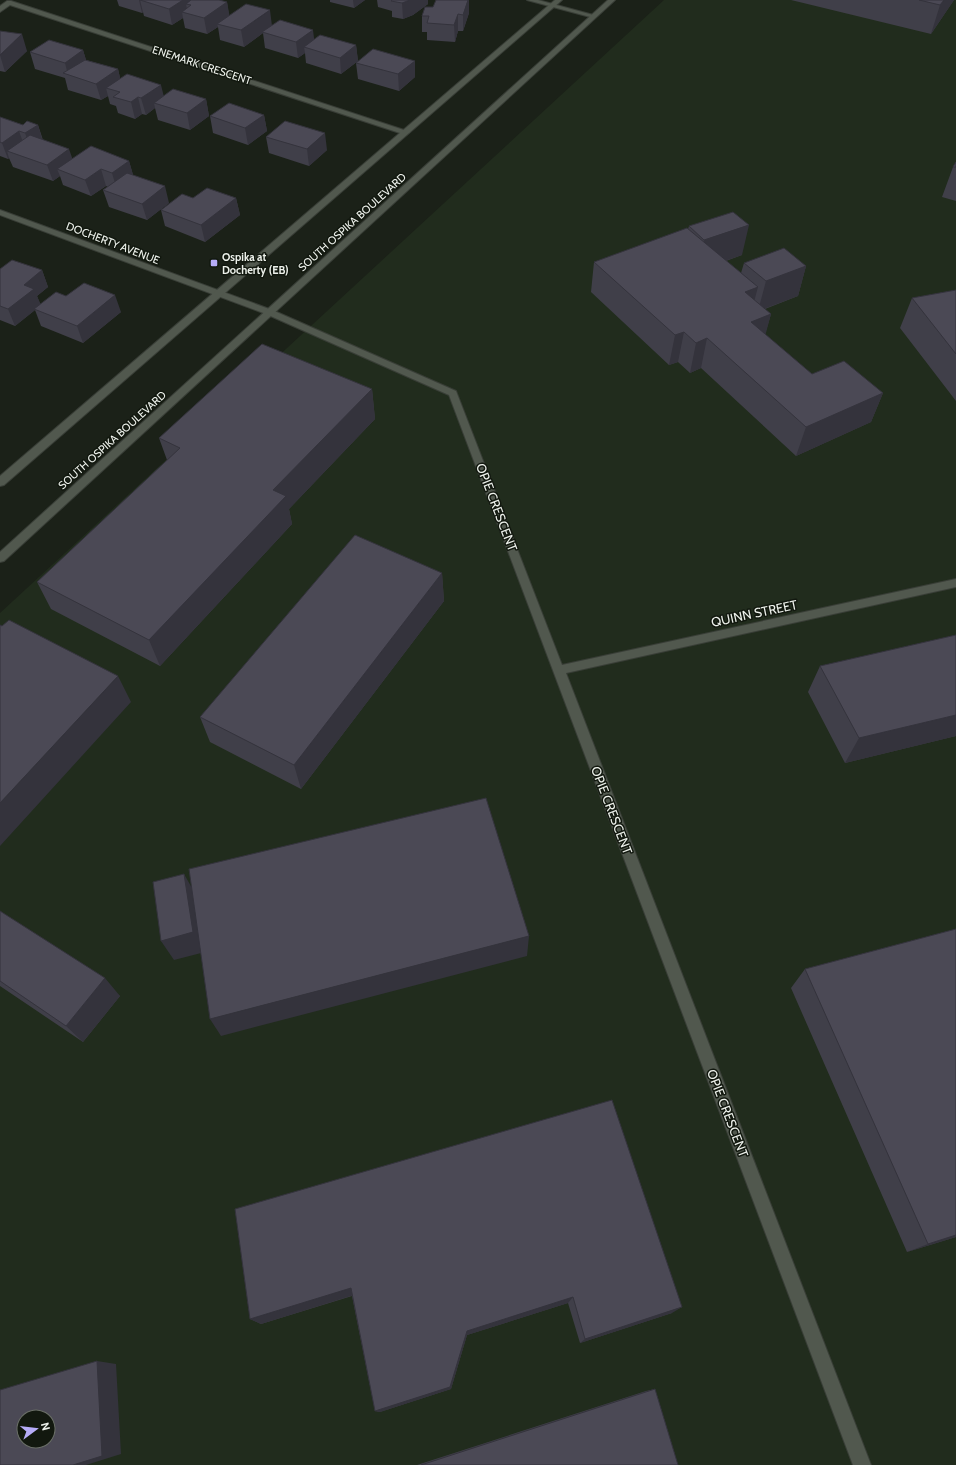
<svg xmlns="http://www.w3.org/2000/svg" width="956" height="1465" font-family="Cabin,sans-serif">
	<rect width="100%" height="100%" fill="#1b2118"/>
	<!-- built -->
	<path fill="#212c1d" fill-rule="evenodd" d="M664 0H956V1465H0V613ZM24 1417H48V1441H24Z"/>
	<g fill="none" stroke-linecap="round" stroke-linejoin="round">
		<!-- minor casing -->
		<g stroke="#393e37" stroke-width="2">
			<path id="minor" d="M527 0H538L597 16 594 18Z
				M7 1H11L410 132 406 134H403L10 5 0 12V6Z
				M0 210 272 310 456 391 562 665 956 579V587L566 673 871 1465H853L449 395 266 314 0 215Z"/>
		</g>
		<!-- secondary casing -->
		<g stroke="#393e37" stroke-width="2">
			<path id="secondary" d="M555 0H562L4 485 0 486V476Z
				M608 0H615L4 561 0 562V552Z"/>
		</g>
		<!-- minor -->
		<use href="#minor" fill="#51584e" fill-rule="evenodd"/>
		<!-- secondary -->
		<use href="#secondary" fill="#51584e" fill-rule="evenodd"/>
	</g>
	<!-- wall -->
	<path fill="#403f49" d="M117 0H219L227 2 229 16 272 25 314 39 356 45 358 61 341 74 306 63 305 53 298 58 265 48 263 33 244 47 220 40 218 27 207 34 185 28 183 18 172 25 144 16 143 12 142 13 119 6Z
		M330 0H365L354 8 330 2Z
		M377 0H428V4L413 15 403 19 392 17V11L378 7Z
		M791 0H954L931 34Z
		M469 13 463 31H458L455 42 427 40V32H422V16Z
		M0 31 27 51 5 72 0 71Z
		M83 50 86 60 118 69 120 78 164 96 206 99 209 116 190 130 158 120 155 108 146 115 142 114 135 119 118 113 116 106 110 104 108 96 101 100 68 90 65 78 35 69 30 52Z
		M356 63 415 77 399 91 358 79Z
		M264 115 267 131 248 145 213 133 210 116Z
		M0 117 23 125H38L43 140 72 159 129 161 133 175 169 203 147 220 109 207 103 190 108 187 106 186 91 196 63 185 60 176 53 181 13 167 9 158 8 159 0 156Z
		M266 137 327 150 309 166 269 153Z
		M956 162V201L942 197 953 167Z
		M193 198H236L240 215 205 242 165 226 161 210Z
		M689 226 742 255 726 261 741 273 744 263 806 266 798 296 765 309 771 314 765 334 812 374 883 393 871 422 796 456 701 368 690 373 678 362 669 365 591 292 594 262 688 229Z
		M0 269 42 270 48 287 37 296 40 304 66 296 121 312 83 343 41 326 35 310 15 326 0 320Z
		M956 290V401L900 328 912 298Z
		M372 389 375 419 289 509 292 524 160 666 51 609 37 582 167 460 159 438Z
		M442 573 444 601 301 789 210 742 200 717Z
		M956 635V736L845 763 808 692 820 666Z
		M0 911 120 996 83 1042 0 986Z
		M956 929V1237L907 1252 791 988 805 969Z
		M235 1209 672 1313 580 1343 568 1303 467 1335 451 1389 380 1412 375 1411 352 1296 261 1324 250 1319Z
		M655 1389 678 1465H417L646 1391Z"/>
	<!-- shaded-wall -->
	<path fill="#34333c" d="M139 0H163H140L143 12 142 13Z
		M183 0H196L191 5 186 4 188 14 182 12 183 18 172 25 169 9Z
		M353 0H365L354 8Z
		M410 0H428V4L413 15 403 19 402 3Z
		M468 0H469V13L463 31V15Z
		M944 0H954L931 34 940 5Z
		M227 2 230 18 217 24 218 27 207 34 204 18Z
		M270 10 272 26 262 32 263 33 244 47 241 30Z
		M458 14V31L455 42 454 25Z
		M313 30 315 46 304 47 305 53 298 58 296 42Z
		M22 34 27 51 5 72 0 55Z
		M356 45 358 61 341 74 340 58Z
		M83 50 88 67 68 75 65 63Z
		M415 61V77L399 91 398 74Z
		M118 69 122 86 106 88 108 96 101 100 96 84Z
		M161 85 165 101 154 103 155 108 146 115 141 98Z
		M138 97 142 114 135 119 131 102Z
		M206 99 209 116 190 130 187 113Z
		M264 115 267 131 248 145 245 128Z
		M38 125 43 142 31 150 25 133Z
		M19 131 25 148 7 151 9 158 8 159 2 143Z
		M325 133 327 150 309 166 307 149Z
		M69 149 75 166 57 169 60 176 53 181 47 165Z
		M129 161 134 178 117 190 112 173Z
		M101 169 106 186 91 196 85 180Z
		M165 186 169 203 147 220 142 204Z
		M236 198 240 215 205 242 201 225Z
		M749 225 742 255 698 270 704 240Z
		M806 266 798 296 758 311 766 281Z
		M42 270 48 287 37 296 41 305 34 309 35 310 15 326 8 309 24 285Z
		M758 287 750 317 745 292Z
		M115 295 121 312 83 343 77 326Z
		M771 314 763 344 751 322Z
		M684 332 678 362 669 365 675 335Z
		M707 338 701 368 690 373 696 343Z
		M372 389 375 419 289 509 292 524 160 666 149 640 273 490Z
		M883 393 871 422 796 456 806 427Z
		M442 573 444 601 301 789 294 765Z
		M118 676 131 702 0 846V803Z
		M956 715V736L845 763 859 738Z
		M184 874 196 895 205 952 174 960 161 941Z
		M529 936 527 956 221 1036 210 1019Z
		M105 978 120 996 83 1042 66 1026Z
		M956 1235V1237L907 1252 928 1244Z
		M351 1288 357 1294 261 1324 250 1319Z
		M573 1297 568 1303 467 1335 451 1389 380 1412 375 1411 467 1331Z
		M682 1307 672 1313 580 1343 585 1339Z
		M97 1361 116 1364 121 1454 86 1465H73Z"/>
	<!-- building -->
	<path fill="#4b4955" stroke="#34333c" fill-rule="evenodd" d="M140 0H183L169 9Z
		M191 0H219L227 2 204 18 182 12 191 5 186 4Z
		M392 0H410L402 3 391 1Z
		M436 0H468L463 15 458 14 454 25 427 23 429 16H422L425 7H433Z
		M919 0H944L940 5Z
		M246 4 270 10 241 30 217 24Z
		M280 20 313 30 296 42 262 32Z
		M0 31 22 34 0 55Z
		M320 35 356 45 340 58 304 47Z
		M49 40 83 50 65 63 30 52Z
		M373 49 415 61 398 74 356 63Z
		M85 60 118 69 96 84 63 73Z
		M127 74 161 85 141 98 138 97 131 102 113 97 120 92 106 88Z
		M173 89 206 99 187 113 154 103Z
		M229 103 264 115 245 128 210 116Z
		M0 117 23 125 27 121 38 125 25 133 19 131 2 143 0 142Z
		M285 121 325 133 307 149 266 137Z
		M30 135 69 149 47 165 7 151Z
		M91 146 129 161 112 173 101 169 85 180 57 169Z
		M956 162V167H953Z
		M127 173 165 186 142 204 103 190Z
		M207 188 236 198 201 225 161 210 182 194 193 198Z
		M733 212 749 225 704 240 689 226Z
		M687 228 758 287 745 292 771 314 751 322 812 374 844 361 883 393 806 427 707 338 696 343 684 332 675 335 594 262Z
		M784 248 806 266 766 281 744 263Z
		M12 260 42 270 24 285 34 289 8 309 0 306V269Z
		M84 283 115 295 77 326 34 309 56 292 66 296Z
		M956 290V354L912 298Z
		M262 344 372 389 273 490 286 496 149 640 37 582 180 448 159 438Z
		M355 535 442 573 294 765 200 717Z
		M9 620 118 676 0 803V625L2 626Z
		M956 635V715L859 738 820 666Z
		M486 798 529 936 210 1019 189 869Z
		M184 874 193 932 161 941 153 882Z
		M0 911 105 978 66 1026 0 981Z
		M956 929V1235L928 1244 805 969Z
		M612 1100 682 1307 585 1339 573 1297 467 1331 450 1387 375 1411 351 1288 250 1319 235 1209Z
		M97 1361 102 1456 73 1465H0V1390ZM24 1417H48V1441H24Z
		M655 1389 678 1465H421Z"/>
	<!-- markers -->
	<rect fill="#b6acf8" stroke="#12180f" stroke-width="1.5" x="210" y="259" width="8" height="8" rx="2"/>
	<g text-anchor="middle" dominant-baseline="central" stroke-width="3" stroke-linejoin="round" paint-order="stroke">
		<!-- far-street labels -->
		<g font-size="11" fill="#edf1eb" stroke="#12180f">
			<text transform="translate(202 65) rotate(18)">ENEMARK CRESCENT</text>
			<text transform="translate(352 222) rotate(-42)">SOUTH OSPIKA BOULEVARD</text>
			<text transform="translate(113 243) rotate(21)">DOCHERTY AVENUE</text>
			<text transform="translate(112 440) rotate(-42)">SOUTH OSPIKA BOULEVARD</text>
		</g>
		<!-- far-poi labels -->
		<g font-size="11" font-weight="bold" fill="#edf1eb" stroke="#12180f" text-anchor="start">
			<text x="222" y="257">Ospika at<tspan x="222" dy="13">Docherty (EB)</tspan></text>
		</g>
		<!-- street labels -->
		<g font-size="13" fill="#edf1eb" stroke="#12180f">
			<text transform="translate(497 507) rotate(69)">OPIE CRESCENT</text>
			<text transform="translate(754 613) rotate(-12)">QUINN STREET</text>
			<text transform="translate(612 810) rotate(69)">OPIE CRESCENT</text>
			<text transform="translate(728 1113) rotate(69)">OPIE CRESCENT</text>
		</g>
	</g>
	<!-- north arrow -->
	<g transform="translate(36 1429) rotate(75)"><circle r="19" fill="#12180f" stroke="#6a6f67"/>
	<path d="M0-3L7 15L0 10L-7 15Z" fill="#b6acf8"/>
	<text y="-6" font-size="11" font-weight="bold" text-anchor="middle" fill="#edf1eb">N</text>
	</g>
</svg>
